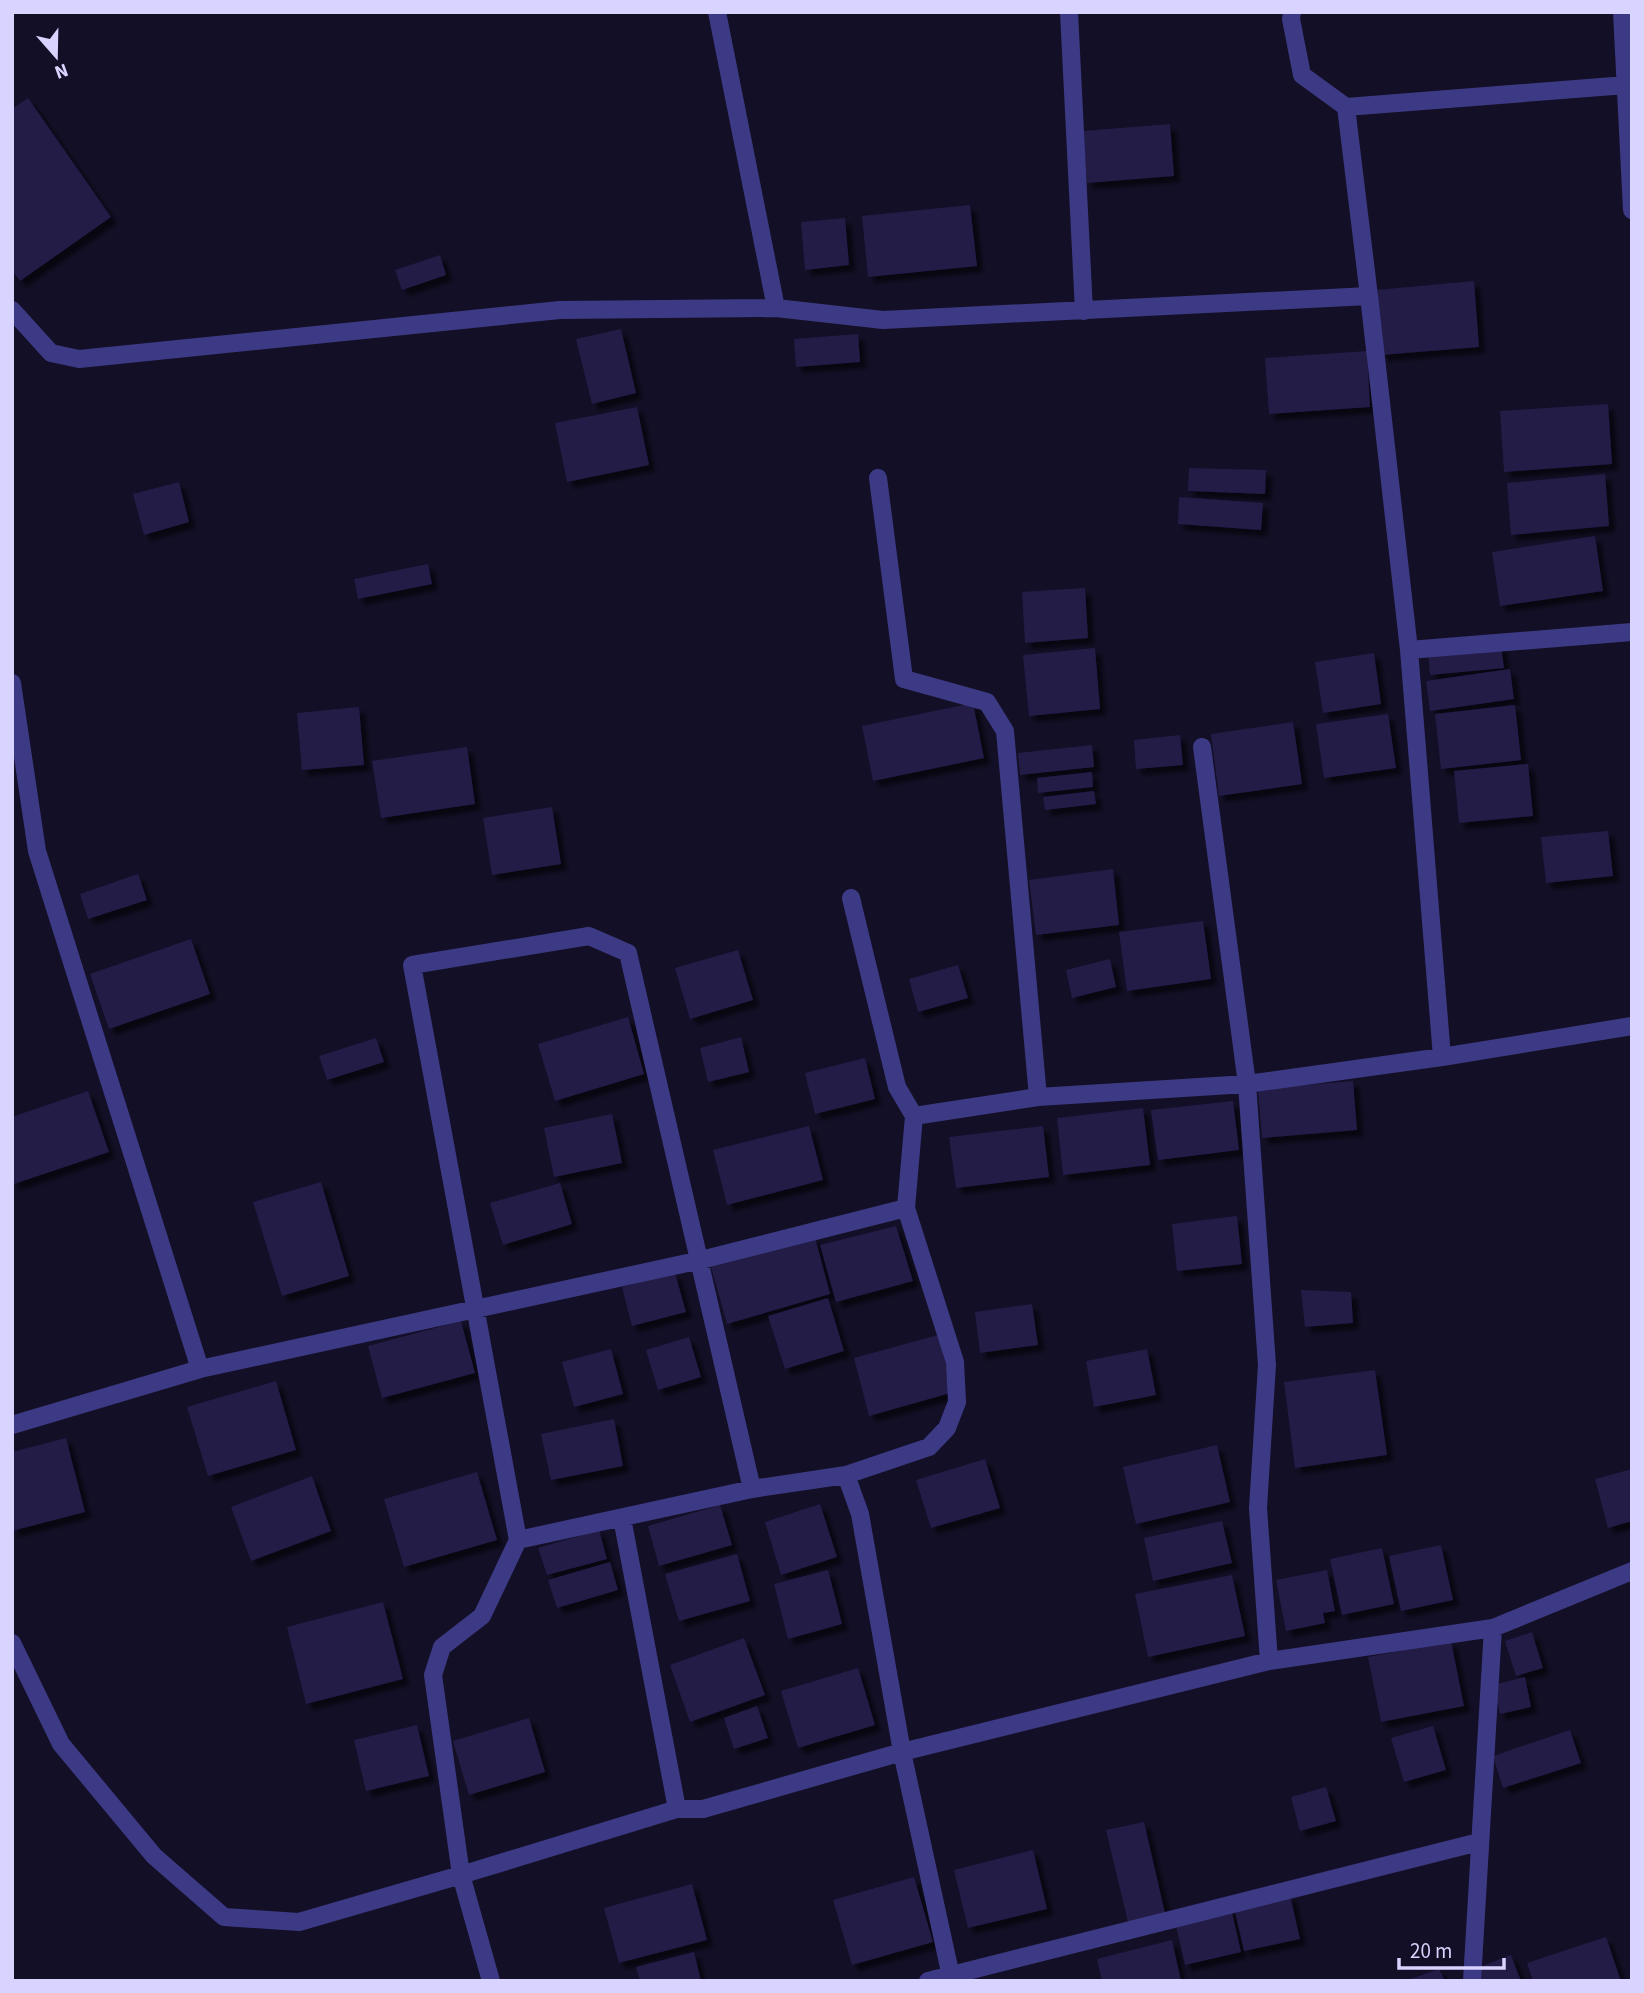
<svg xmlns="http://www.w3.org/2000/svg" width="1644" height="1993" font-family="'Source Sans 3',sans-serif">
	<defs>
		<filter id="shadow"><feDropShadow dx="6" dy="6" stdDeviation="2" flood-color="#0009"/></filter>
	</defs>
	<rect width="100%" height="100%" fill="#130f26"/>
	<!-- building -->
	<path fill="#241b47" filter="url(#shadow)" d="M28 98 111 217 20 281 12 270V109Z
		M1170 124 1174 176 1087 183 1083 131Z
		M970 205 977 266 868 277 862 216Z
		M845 218 849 265 805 270 801 222Z
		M440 255 446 275 402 290 395 270Z
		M1474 281 1479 347 1381 355 1376 290Z
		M621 329 636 393 592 404 576 339Z
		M858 334 860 362 796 367 794 339Z
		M1367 351 1370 407 1269 414 1265 358Z
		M1608 404 1612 464 1504 472 1500 411Z
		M637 407 649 465 567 482 555 423Z
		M1189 468 1266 470 1265 494 1188 491Z
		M1605 474 1609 526 1511 535 1507 483Z
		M179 482 189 522 144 535 133 494Z
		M1179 497 1263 503 1261 530 1178 524Z
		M1595 536 1603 591 1500 606 1492 552Z
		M428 564 432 584 358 599 354 579Z
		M1085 588 1088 638 1025 643 1022 592Z
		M1501 645 1504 668 1430 675 1428 652Z
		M1095 648 1100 709 1029 716 1023 655Z
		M1374 653 1381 704 1323 713 1315 662Z
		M1510 669 1514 699 1430 711 1426 681Z
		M973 703 984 758 873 781 862 726Z
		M1515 705 1521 760 1441 769 1435 714Z
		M359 707 364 765 302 770 297 713Z
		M1388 714 1396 768 1324 778 1316 724Z
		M1293 722 1302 784 1219 796 1211 734Z
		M1180 735 1183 765 1136 769 1134 740Z
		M1092 745 1094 767 1020 775 1018 753Z
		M467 747 475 804 381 818 372 761Z
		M1528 764 1533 816 1459 823 1454 771Z
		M1092 772 1093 787 1038 793 1037 778Z
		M1094 791 1096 804 1045 810 1043 797Z
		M552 807 561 864 492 875 483 818Z
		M1608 831 1613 876 1546 883 1541 837Z
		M1113 869 1119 925 1036 935 1029 880Z
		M138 874 147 900 88 919 80 894Z
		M1203 921 1211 979 1127 991 1119 932Z
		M191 939 210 994 109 1029 90 974Z
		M738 950 753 1000 690 1019 675 968Z
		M1110 959 1116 987 1072 998 1066 970Z
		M958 965 968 998 918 1012 909 979Z
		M628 1017 644 1074 555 1101 538 1044Z
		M741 1037 749 1072 708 1082 700 1048Z
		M376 1038 384 1062 327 1080 319 1056Z
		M865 1058 875 1099 815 1114 805 1073Z
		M1353 1081 1357 1130 1262 1138 1258 1089Z
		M88 1091 109 1152 14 1184 12 1178V1117Z
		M1233 1101 1239 1150 1158 1160 1151 1110Z
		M1143 1108 1150 1165 1063 1175 1057 1118Z
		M612 1114 622 1163 554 1177 544 1128Z
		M809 1126 823 1180 727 1205 713 1150Z
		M1043 1126 1049 1177 956 1188 949 1137Z
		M321 1182 349 1276 282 1296 253 1202Z
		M560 1183 572 1224 503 1245 490 1203Z
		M1237 1216 1242 1264 1177 1271 1172 1224Z
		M896 1226 913 1281 836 1302 820 1245Z
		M815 1237 830 1294 727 1324 711 1267Z
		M675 1273 686 1312 632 1326 622 1287Z
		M1301 1290 1351 1292 1353 1323 1305 1327Z
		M828 1298 844 1351 785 1369 768 1316Z
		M1032 1304 1038 1345 980 1353 975 1312Z
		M461 1321 475 1373 382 1398 368 1346Z
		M938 1335 954 1392 869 1416 854 1358Z
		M689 1337 701 1377 658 1390 646 1350Z
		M611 1349 623 1394 574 1407 562 1362Z
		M1147 1349 1156 1395 1094 1407 1086 1361Z
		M1375 1370 1387 1455 1295 1468 1284 1382Z
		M276 1381 296 1450 208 1476 187 1407Z
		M614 1419 623 1466 551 1480 541 1434Z
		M66 1438 85 1512 12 1531V1452Z
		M1217 1445 1230 1502 1136 1524 1123 1467Z
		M985 1459 1000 1508 931 1528 916 1480Z
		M1632 1469V1521L1608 1528 1595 1479Z
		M477 1472 497 1540 404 1567 384 1499Z
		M312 1476 331 1531 251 1561 231 1507Z
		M820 1504 837 1557 781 1575 765 1522Z
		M720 1505 732 1545 659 1566 648 1526Z
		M1222 1521 1232 1563 1153 1581 1144 1538Z
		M599 1530 607 1559 547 1575 538 1548Z
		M1441 1545 1453 1600 1401 1611 1389 1556Z
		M1382 1548 1394 1604 1342 1615 1330 1559Z
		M737 1554 750 1601 679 1621 665 1574Z
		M610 1562 618 1590 557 1608 548 1580Z
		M828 1570 842 1624 788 1639 774 1584Z
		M1327 1570 1335 1611 1323 1613 1325 1623 1286 1631 1276 1580Z
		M1232 1575 1245 1636 1148 1657 1135 1594Z
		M383 1602 403 1679 306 1704 287 1627Z
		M1532 1632 1543 1668 1516 1676 1505 1641Z
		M744 1638 765 1695 690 1722 670 1665Z
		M1451 1641 1464 1706 1381 1722 1368 1657Z
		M858 1668 875 1725 798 1748 781 1691Z
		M1525 1677 1531 1707 1500 1714 1493 1685Z
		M757 1706 768 1738 734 1749 724 1718Z
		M529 1718 545 1772 469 1795 453 1741Z
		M417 1725 429 1776 366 1791 354 1740Z
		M1433 1726 1446 1770 1404 1782 1391 1738Z
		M1570 1730 1581 1763 1503 1788 1493 1756Z
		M1326 1787 1336 1821 1300 1831 1291 1797Z
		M1144 1822 1165 1913 1128 1922 1106 1830Z
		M1033 1850 1047 1909 968 1928 954 1870Z
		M914 1877 933 1942 852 1965 833 1900Z
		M692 1884 707 1940 619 1963 604 1908Z
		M1290 1895 1300 1939 1244 1951 1234 1907Z
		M1231 1908 1241 1952 1185 1965 1175 1921Z
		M1606 1937 1621 1981H1533L1527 1963Z
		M1172 1940 1181 1981H1102L1097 1959Z
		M694 1952 701 1981H640L636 1967Z
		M1511 1955 1521 1981H1482L1477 1968Z
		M1439 1969 1445 1981H1408V1980Z"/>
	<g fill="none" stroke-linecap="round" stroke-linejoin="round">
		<!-- minor -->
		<path stroke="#3d3a85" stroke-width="18" d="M717 12 776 308
			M1069 12 1084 311
			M1292 12 1291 19 1302 75 1346 107 1626 85
			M1622 12 1632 210
			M1369 296 1409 650 1442 1057
			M12 310 51 353 79 359 560 310 776 308 883 320 1369 296 1346 107
			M878 478 904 679 987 702 1005 731 1038 1097
			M1409 650 1632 632
			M12 683 37 851 200 1369
			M1202 747 1247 1084 1267 1365 1258 1508 1269 1661
			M914 1116 1038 1097 1247 1084 1442 1057 1632 1026
			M12 1425 200 1369 701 1260 906 1208
			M846 1475 860 1514 902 1752 952 1981
			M622 1518 677 1809
			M518 1540 752 1489 846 1475 929 1447 947 1428 957 1402 955 1362 906 1208 914 1116 897 1087 851 898
			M12 1643 61 1744 154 1856 224 1917 299 1922 461 1875 433 1675 442 1647 482 1616 518 1540 412 965 589 936 628 953 752 1489
			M491 1981 461 1875 677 1809H703L902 1752 1269 1661 1493 1628 1632 1571
			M928 1981 1479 1842
			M1472 1981 1493 1628"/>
	</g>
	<!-- border -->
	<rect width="1644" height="1993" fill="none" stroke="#d9d4ff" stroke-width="28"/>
	<!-- north arrow -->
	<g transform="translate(56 56) rotate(160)" stroke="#130f26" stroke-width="5" paint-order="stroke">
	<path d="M0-5L12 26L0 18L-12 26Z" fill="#d9d4ff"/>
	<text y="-10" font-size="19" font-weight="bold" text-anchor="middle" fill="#d9d4ff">N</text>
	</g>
	<!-- scale -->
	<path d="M1399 1958v10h105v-10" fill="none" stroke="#d9d4ff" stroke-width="3.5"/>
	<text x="1410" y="1958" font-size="21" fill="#d9d4ff" stroke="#130f26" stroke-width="5" paint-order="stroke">20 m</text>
</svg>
